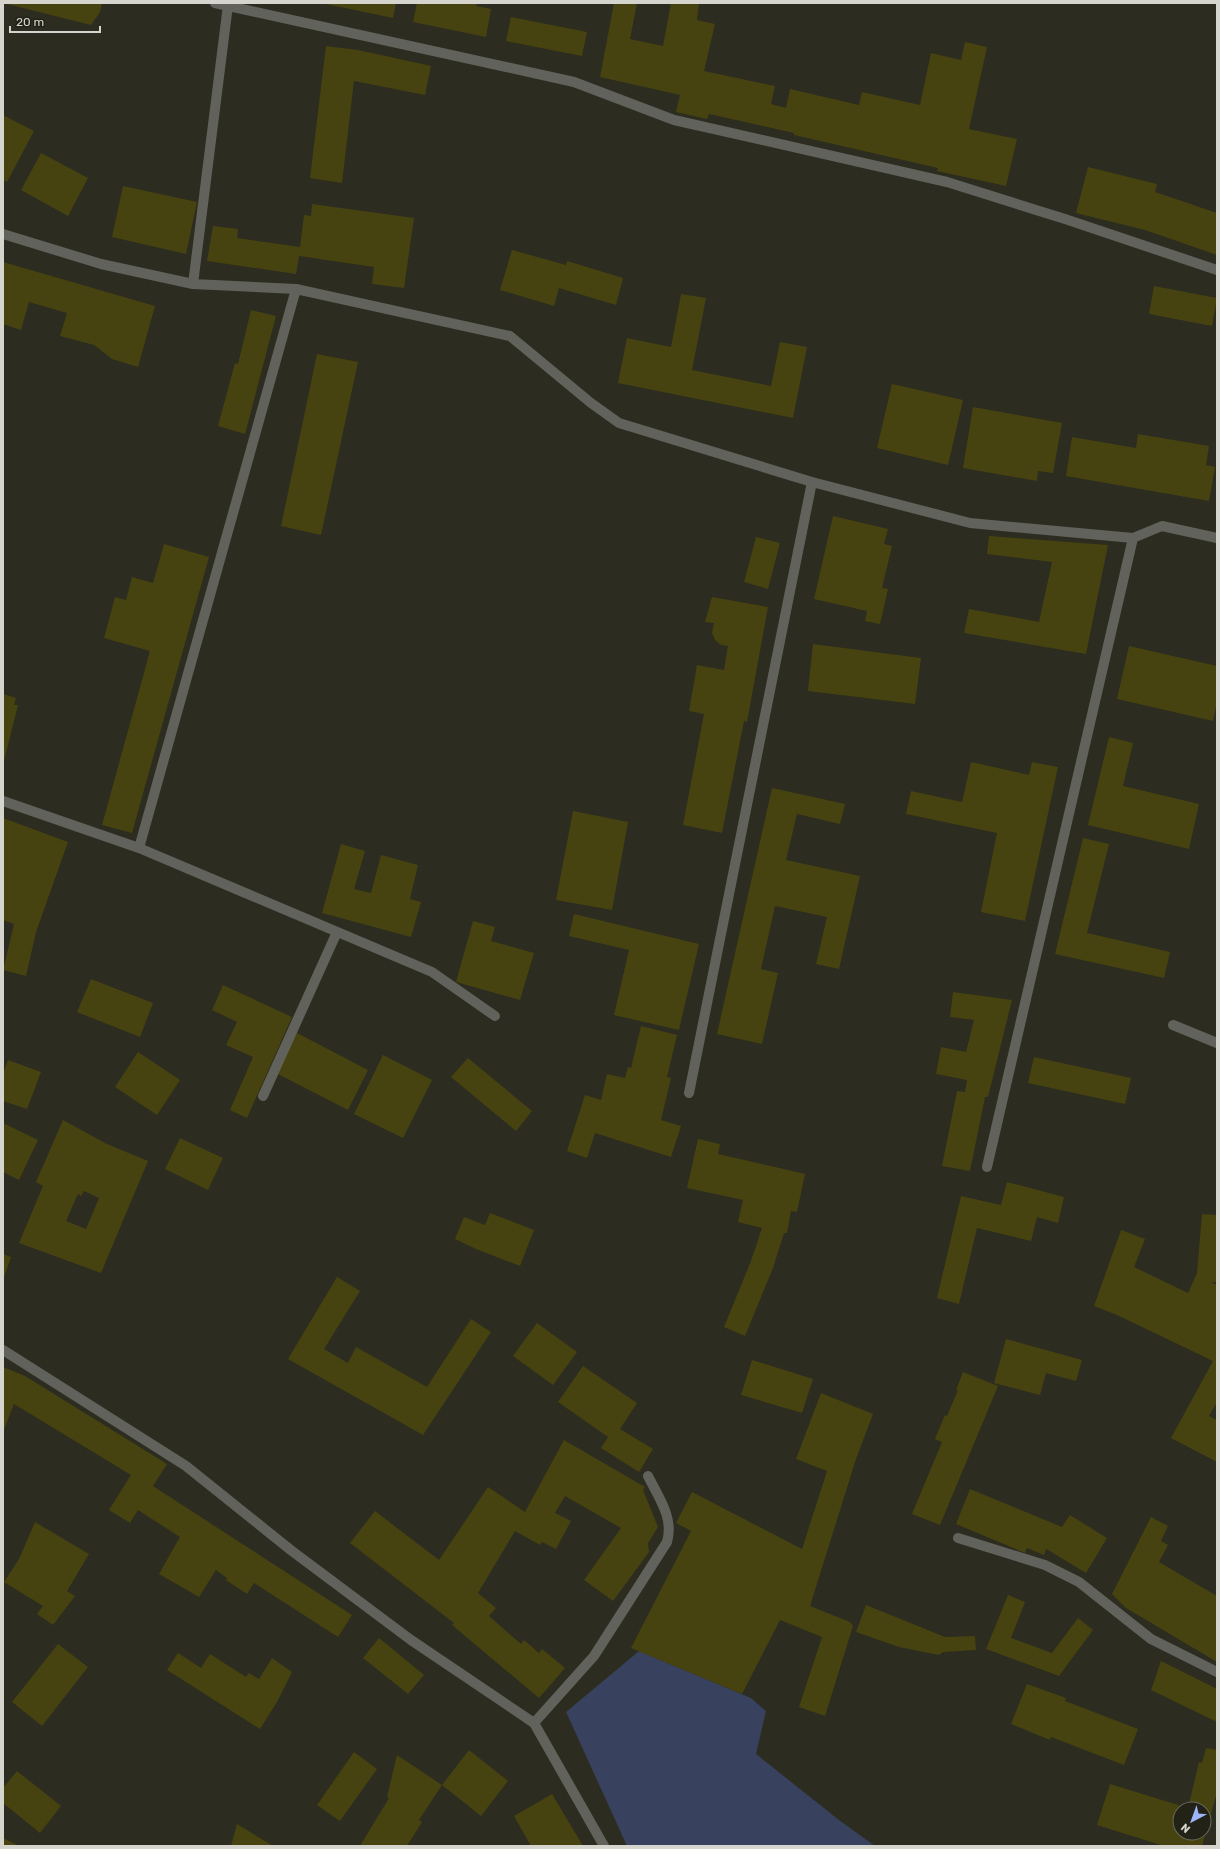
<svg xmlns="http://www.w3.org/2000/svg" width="1220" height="1849" font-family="Rubik,sans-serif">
	<rect width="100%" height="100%" fill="#2c2c20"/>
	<!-- green -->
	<path fill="#38415d" d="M639 1651 751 1698 766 1711 756 1754 839 1820 875 1846H627L566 1712Z"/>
	<!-- building -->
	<path fill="#464310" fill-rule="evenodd" d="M3 3H102L100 12 91 25Z
		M321 3H396L393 18Z
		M417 3H477L476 6 491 9 486 37 413 22Z
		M614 3H637L630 39 663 46 671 3H699L697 20 715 24 704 71 775 86 771 104 786 108 790 89 859 105 862 92 920 105 931 53 961 60 965 42 987 47 969 129 1017 139 1006 186 937 171 938 168 794 135V133L709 114 707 119 676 112 680 95 600 77Z
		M511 17 587 32 582 56 506 41Z
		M326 46 358 50 431 66 425 95 354 81 342 183 310 178Z
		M3 115 34 131 7 182 3 180Z
		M41 153 88 178 68 216 21 190Z
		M1088 167 1157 184 1155 192 1217 213V255L1145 230 1076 213Z
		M123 186 197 202 186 254 112 237Z
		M312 204 414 218 404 288 372 284 374 267 299 256 296 274 207 261 213 226 238 229 237 238 300 247 304 215 311 216Z
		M512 250 566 265 567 261 623 278 616 305 559 288 554 306 500 290Z
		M3 262 155 306 138 367 112 359 94 345 60 336 67 313 29 302 21 330 3 324Z
		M1154 286 1217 298 1212 326 1149 314Z
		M681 294 706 298 692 370 771 386 780 342 807 347 793 418 618 383 627 338 671 347Z
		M251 310 276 316 245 434 218 426 235 363 238 364Z
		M317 354 358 362 321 535 281 526Z
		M892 384 963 400 948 465 877 448Z
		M973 407 1062 423 1053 473 1038 471 1037 481 963 468Z
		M1138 434 1209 446 1206 465 1215 467 1209 501 1066 476 1072 437 1136 448Z
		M833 516 888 529 884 544 892 546 882 588 888 589 880 624 865 621 867 611 814 599Z
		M989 536 1108 545 1086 654 964 633 969 609 1039 622 1052 562 987 554Z
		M756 537 780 543 768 589 744 582Z
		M164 544 209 557 132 833 102 825 150 651 104 638 115 597 126 600 132 577 153 583Z
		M712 597 768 607 747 722 744 721 722 833 683 825 704 714 689 711 697 665 724 670 728 646 721 645 715 640 712 633 714 623 705 622Z
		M813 644 921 658 915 704 808 691Z
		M1129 646 1217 666V702L1213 721 1117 699Z
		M3 694 16 698 14 705H18L4 761Z
		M1109 737 1133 743 1123 786 1199 804 1189 849 1088 825Z
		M971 762 1029 775 1032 762 1058 767 1025 921 981 912 997 833 906 814 911 791 962 802Z
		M772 788 845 804 840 824 797 814 786 860 860 876 839 969 816 964 827 917 775 906 761 969 778 973 762 1044 717 1034Z
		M573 811 628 822 612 910 556 900Z
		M3 818 68 842 36 932 26 976 3 970 14 924 3 920Z
		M1083 838 1109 844 1087 933 1170 952 1164 978 1055 954Z
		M341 844 365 851 354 889 371 893 381 855 418 865 410 899 421 902 411 937 322 913Z
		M574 914 699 944 679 1030 614 1015 629 950 569 936Z
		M473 921 495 927 491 941 534 953 520 1000 456 982Z
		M91 979 153 1003 140 1037 77 1012Z
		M223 985 292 1017 247 1118 230 1110 253 1057 226 1045 237 1022 212 1010Z
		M953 992 1012 1000 988 1097H985L970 1171 942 1166 957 1091 965 1092 967 1080 936 1074 941 1047 966 1052 974 1020 950 1017Z
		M641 1026 677 1035 667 1077 671 1078 661 1120 681 1126 671 1157 595 1133 587 1158 567 1151 585 1095 601 1100 607 1074 625 1078 628 1067 631 1068Z
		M297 1033 368 1070 348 1110 276 1073Z
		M138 1052 180 1080 157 1115 115 1087Z
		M383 1055 432 1080 403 1138 354 1114Z
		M1034 1057 1131 1078 1125 1104 1028 1083Z
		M468 1058 532 1111 516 1131 451 1077Z
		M8 1060 41 1072 27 1109 3 1101V1074Z
		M63 1120 107 1144 148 1161 101 1273 19 1243 43 1186 36 1182ZM84 1191 99 1198 86 1229 66 1221 78 1194 81 1196Z
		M3 1123 38 1140 19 1180 3 1172Z
		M180 1138 223 1158 208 1190 165 1169Z
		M698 1139 720 1144 718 1154 805 1174 797 1212 791 1211 787 1233H784L773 1268 745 1336 724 1327 751 1261 762 1228 738 1222 743 1200 687 1188Z
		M1007 1182 1064 1197 1058 1223 1037 1217 1031 1241 977 1228 959 1304 937 1298 961 1196 1001 1205Z
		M490 1213 534 1230 520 1266 476 1249 455 1239 464 1217 485 1225Z
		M1202 1214 1217 1215V1282H1211L1217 1285V1402L1209 1416 1217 1420V1462L1171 1438 1213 1361 1117 1315 1094 1306 1121 1230 1145 1239 1134 1267 1188 1293 1197 1273Z
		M3 1254 11 1257 3 1280Z
		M337 1277 360 1291 324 1349 348 1363 356 1347 427 1387 471 1319 491 1332 423 1435 288 1359Z
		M537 1323 577 1352 553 1385 513 1356Z
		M1006 1339 1082 1360 1076 1381 1046 1373 1040 1395 994 1383Z
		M752 1360 813 1379 802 1413 741 1395Z
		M583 1366 637 1403 620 1429 653 1449 639 1472 601 1448 608 1437 558 1402Z
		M3 1367 25 1376 167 1464 153 1486 352 1615 338 1637 254 1583 247 1594 226 1580 227 1578 216 1570 199 1597 159 1574 180 1537 138 1510 130 1523 109 1510 131 1475 14 1404 3 1432Z
		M963 1372 998 1386 940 1525 912 1514 942 1442 935 1439 945 1415 947 1416 958 1390H956Z
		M821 1393 873 1414 856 1459 810 1606 850 1622 853 1626 825 1716 799 1707 822 1637 780 1620 742 1694 631 1648 691 1531 676 1523 692 1492 802 1549 827 1471 796 1459Z
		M564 1440 645 1487 643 1490 658 1527 648 1543 649 1552 613 1601 584 1580 621 1528 565 1496 555 1513 571 1521 556 1549 542 1542 540 1545 515 1531 478 1593 496 1608 489 1616 521 1644 524 1640 539 1653 542 1649 565 1668 539 1698 452 1625 454 1623 350 1543 375 1511 439 1560 488 1487 525 1512Z
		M970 1489 1062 1527 1070 1515 1107 1538 1086 1573 1048 1550 1046 1549 1044 1555 1027 1548 1025 1553 956 1524Z
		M1151 1517 1168 1526 1161 1541 1168 1545 1159 1562 1217 1596V1662L1126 1608 1112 1594Z
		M35 1522 89 1554 67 1591 75 1596 53 1625 37 1614 43 1606 4 1582 19 1559Z
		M1008 1595 1025 1602 1011 1638 1052 1653 1078 1618 1093 1630 1059 1676 986 1649Z
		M866 1605 945 1637 975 1636 976 1650 943 1652 939 1655 899 1647 856 1632Z
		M379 1638 424 1675 408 1694 363 1658Z
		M58 1644 88 1667 42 1726 12 1702Z
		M178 1653 201 1668 210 1654 246 1677 249 1673 259 1679 272 1658 292 1672 277 1702 260 1729 167 1670Z
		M1161 1661 1217 1689V1722L1151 1690Z
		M1027 1684 1066 1698 1065 1701 1138 1729 1124 1765 1051 1737 1050 1740 1011 1724Z
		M1206 1748 1217 1750V1792L1202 1846H1164L1097 1825 1110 1784 1188 1808 1199 1762 1202 1763ZM1180 1809H1204V1833H1180Z
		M469 1750 508 1781 481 1816 442 1785Z
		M354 1752 377 1769 340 1821 317 1805Z
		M397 1755 442 1785 419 1820 422 1822 407 1846H360L389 1798 387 1797Z
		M17 1771 61 1806 40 1833 3 1803V1788Z
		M552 1794 583 1846H531L514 1816Z
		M237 1824 273 1846H231Z
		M3 1838 19 1846H3Z"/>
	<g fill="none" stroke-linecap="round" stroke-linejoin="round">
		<!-- lane -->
		<path stroke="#62625c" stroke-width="10" d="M215 3 574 82 674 120 947 182 1065 219 1217 270
			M3 234 101 264 193 284 296 289 510 336 591 403 619 423 812 482 970 523 1133 538 1162 526 1217 538
			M193 284 228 5
			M296 289 139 848 432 972 495 1016
			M3 801 139 848
			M1173 1025 1217 1043
			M689 1093 812 482
			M263 1096 337 932
			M987 1167 1133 538
			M958 1538 1045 1565 1079 1582 1151 1639 1217 1672
			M534 1723 594 1656 667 1542C674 1518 659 1498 648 1476"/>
		<!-- street -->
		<path stroke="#62625c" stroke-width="10" d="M3 1350 186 1466 292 1551 411 1640 534 1723 604 1846"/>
	</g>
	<!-- border -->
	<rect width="1220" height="1849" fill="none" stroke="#d5d5cd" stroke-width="8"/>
	<!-- north arrow -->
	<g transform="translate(1192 1821) rotate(221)"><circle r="19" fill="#232216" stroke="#6a6a5f"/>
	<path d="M0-3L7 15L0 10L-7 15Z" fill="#9db4fd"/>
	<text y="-6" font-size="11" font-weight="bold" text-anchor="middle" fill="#d5d5cd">N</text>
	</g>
	<!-- scale -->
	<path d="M10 26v6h90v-6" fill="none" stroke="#d5d5cd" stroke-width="2"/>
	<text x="16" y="26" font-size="12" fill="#d5d5cd" stroke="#232216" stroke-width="3" paint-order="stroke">20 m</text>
</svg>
